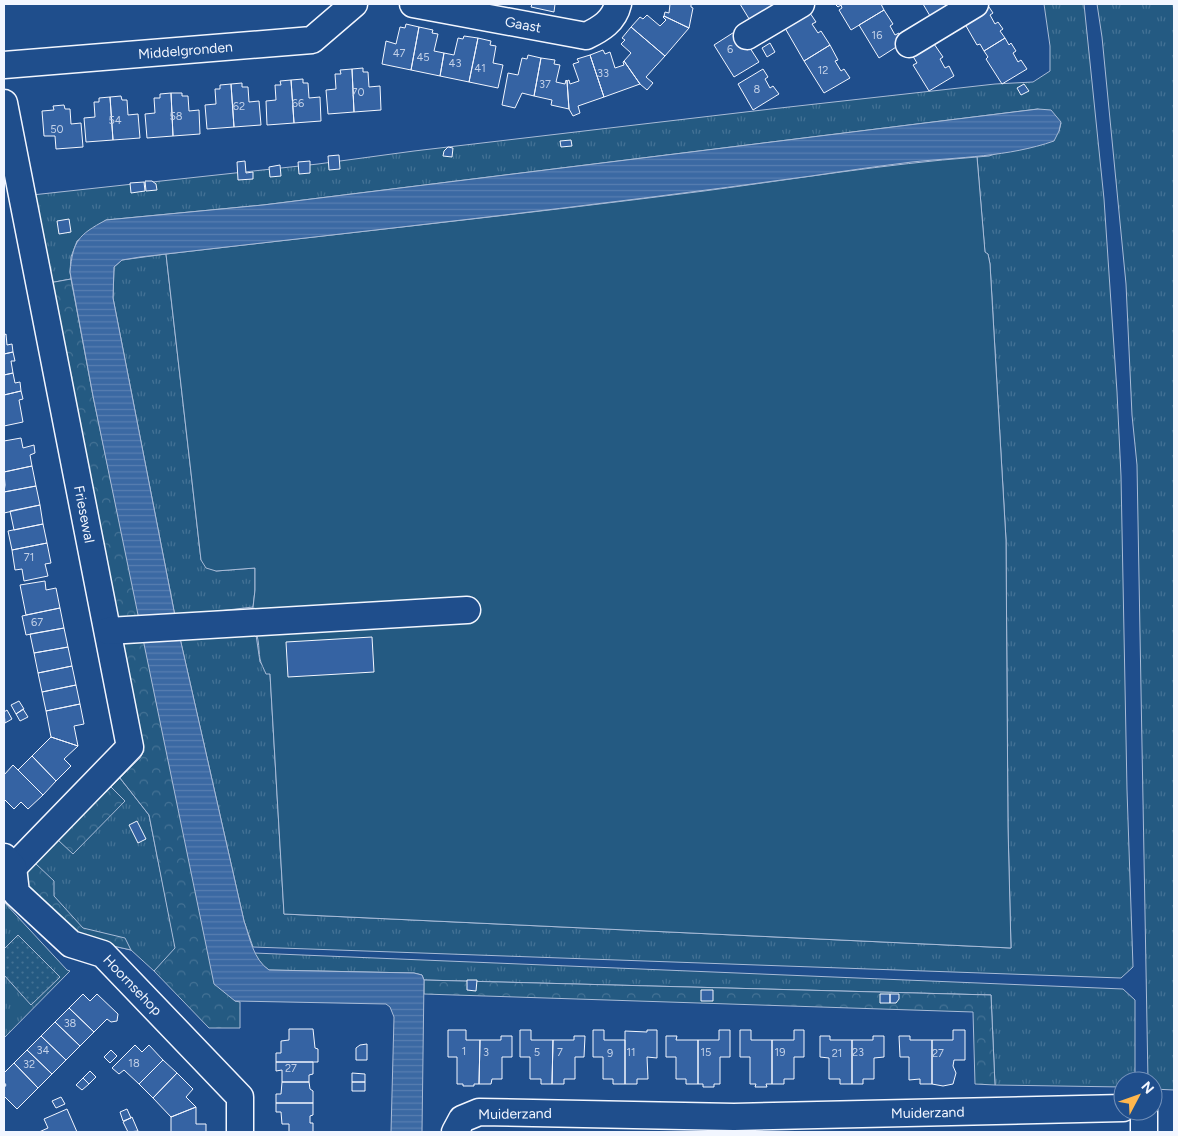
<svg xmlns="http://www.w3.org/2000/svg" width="1178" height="1136" font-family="Figtree,sans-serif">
	<defs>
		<pattern id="grass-tufts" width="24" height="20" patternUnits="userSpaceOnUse" patternTransform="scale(1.25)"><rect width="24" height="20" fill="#245a82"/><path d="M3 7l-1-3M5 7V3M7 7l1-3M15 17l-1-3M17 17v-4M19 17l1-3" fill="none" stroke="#447295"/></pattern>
		<pattern id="forest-crowns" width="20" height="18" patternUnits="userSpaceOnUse" patternTransform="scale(1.25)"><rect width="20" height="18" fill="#245a82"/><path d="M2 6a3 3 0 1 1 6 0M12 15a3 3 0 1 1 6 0" fill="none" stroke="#447295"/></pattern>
		<pattern id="park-dots" width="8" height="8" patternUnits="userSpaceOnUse" patternTransform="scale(1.25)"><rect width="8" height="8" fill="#245a82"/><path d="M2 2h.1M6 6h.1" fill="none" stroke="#447295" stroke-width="1.8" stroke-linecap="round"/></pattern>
		<pattern id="water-rules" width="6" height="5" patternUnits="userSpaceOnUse" patternTransform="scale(1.25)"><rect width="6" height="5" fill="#3b69a3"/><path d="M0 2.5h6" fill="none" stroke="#587fb1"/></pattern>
	</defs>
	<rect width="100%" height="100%" fill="#1f4e8c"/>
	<!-- grass -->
	<path fill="url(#grass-tufts)" stroke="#a8bbd7" d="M1044 4H1084L1104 199 1117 392 1121 476 1127 790 1133 967 1121 978 253 947 244 921 179 634 255 628 260 662 270 674 284 914 1011 948 1008 827 1006 540 990 264 988 254 985 253 977 157 989 156 1059 131 1061 123 1038 109 263 205 106 220 77 241 71 257 70 272 71 279 49 283 32 195 318 164 414 151 771 109 995 84 1033 82 1050 71V46Z
		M1097 4H1174V1090L1153 1089V1081H1148L1137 465 1132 415 1126 284 1102 37Z
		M166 254 201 560 216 571 255 568V590L253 607 175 616 113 298 114 267 122 260Z
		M120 778 149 815 176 950 154 971 131 950 82 939 27 871Z
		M4 902 67 970 70 971 4 1038Z
		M254 953 1123 989 1135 1000V1081H1123V1087L995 1085 991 995 424 980 422 975 414 973 269 970 262 965Z"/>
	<!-- forest -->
	<path fill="url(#forest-crowns)" stroke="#a8bbd7" d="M71 279 93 396 140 619 120 620 115 613 49 283Z
		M143 636 207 946 235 1001 240 1002V1028H209L154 971 175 948 149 815 120 778 140 758 144 751 134 714 120 639Z
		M111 787 125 801 73 854 58 840Z
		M35 863 54 881V896L83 928 125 938 131 950 82 939 23 889 27 871Z
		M424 980 991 995 995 1085 975 1084 973 1012 424 994Z"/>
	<!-- park -->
	<path fill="url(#park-dots)" stroke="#a8bbd7" d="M18 935 60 977 31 1005 4 975V949Z"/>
	<!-- garden -->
	<path fill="#245a82" stroke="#a8bbd7" d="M977 157 985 252 988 254 990 264 1006 540 1008 827 1011 948 284 914 270 674H266C264 669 261 664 260 659 258 647 260 634 251 625L255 590V568L216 571 206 568 201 560 166 254C345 233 525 214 704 191 795 179 885 164 977 157Z"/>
	<!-- water -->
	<path fill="url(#water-rules)" stroke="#a8bbd7" d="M1038 109 1051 110 1061 122 1059 131 1054 141C1008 157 960 157 912 162 879 166 845 171 811 176 588 207 364 231 140 257L122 260 114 267 113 298 175 616 244 921C250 938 253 959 269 970L414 973 422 975 424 980 422 1132H391L394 1017 390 1007 386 1004 235 1001 214 984 93 396 70 272C73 241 78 235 106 220L263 205Z"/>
	<!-- building -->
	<path fill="#3563a3" stroke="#f2f6ff" d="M532 4H555L554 12 531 7Z
		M670 4H691V7L693 8 689 28 664 16 665 12 669 13Z
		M740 4H775L777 6 751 22Z
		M835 4H881L884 10 851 30 839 10 842 8 841 5 838 7Z
		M923 4H957L933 21Z
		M987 4 993 13 990 15 995 24 998 22 1003 29 1000 31 1005 38 984 51 980 44 977 45 962 19Z
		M884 10 893 24 890 26 895 35 899 33 904 42 879 58 859 25Z
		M810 13 816 22 812 24 818 33 821 31 830 45 804 61 785 28Z
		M647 15 660 26 666 20 663 17 664 16 689 28 665 56 631 27 640 17 643 19Z
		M406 24 419 27 411 70 382 64 386 41 396 44 400 27 405 28Z
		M419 27 433 30 432 33 438 34 434 51 444 53 440 76 411 70Z
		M631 27 665 56 646 77 653 83 647 90 640 84 624 61 631 53 621 44 625 40 622 38Z
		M739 29 742 40 747 50 750 48 759 62 734 77 714 45Z
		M464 36 478 38 469 82 440 76 444 53 454 55 458 38 463 39Z
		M478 38 491 41 490 45 496 46 493 63 503 65 498 88 469 82Z
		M1005 38 1009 45 1011 43 1016 51 1013 53 1018 62 1021 60 1027 69 1002 84 986 59 988 57 984 51Z
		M932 41 943 57 940 59 945 68 949 66 954 76 929 91 913 65 917 63 911 53Z
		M770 43 775 52 767 57 762 48Z
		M830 45 838 60 835 61 841 71 844 69 850 78 824 93 804 61Z
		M603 50 605 54 610 52 615 68 624 65 623 62 624 61 640 84 604 97 590 55Z
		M528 55 541 58 534 96 522 93 515 108 502 105 508 73 518 75 522 58 527 59Z
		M590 55 604 97 578 106 580 113 573 116 569 109 567 81 569 80 570 84 579 81 573 64 579 62 577 59Z
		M541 58 555 60 554 64 560 65 556 82 565 84 566 80 567 81 569 109 551 105 552 100 534 96Z
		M363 68V72H368L369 87 380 86 381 110 354 112 352 69Z
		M352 69 354 112 328 114 326 90 336 89 335 74H341L340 70Z
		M763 69 768 77 765 79 770 88 773 86 779 94 753 110 738 84Z
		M303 79V83H308L309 98 320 97 321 121 294 123 291 80Z
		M291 80 294 123 267 125 266 101 276 100 275 85H281L280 81Z
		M242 83V87H248L249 102 259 101 261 125 234 127 231 84Z
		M231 84 234 127 207 129 205 105 216 104 215 89H220V85Z
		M1024 84 1029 91 1021 95 1017 88Z
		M171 93H182V96H188L189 111 199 110 200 134 173 136Z
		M171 93 173 136 147 138 145 114 155 113 154 98H160V94Z
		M121 96 122 100H127L128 115 138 114 140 138 113 140 110 97Z
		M110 97 113 140 86 142 84 118 95 117 94 102H99V98Z
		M64 105 65 109H70L71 124 81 123 83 147 56 149 55 136H44L42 111 54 110 53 106Z
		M571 140 572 146 561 147 560 141Z
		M448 147 453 148 452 157 443 156 444 151Z
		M339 155 340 169 329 170 328 156Z
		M245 161 246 173 253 172V179L238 180 237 162Z
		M310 161V173L299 174 298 162Z
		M280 165 281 176 270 177 269 167Z
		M145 181H152L156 184 157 190 146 191Z
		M144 182 145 191 131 193 130 183Z
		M69 219 71 232 59 234 57 221Z
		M6 334 7 345 12 344 13 352 4 354V335Z
		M13 352 15 361H11L13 373 4 375V354Z
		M13 373 15 383 20 382 21 391 4 395V375Z
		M21 391 23 399 19 400 23 422 4 426V395Z
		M21 438 23 448 34 445 35 453 30 455 32 466 4 472V441Z
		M32 466 36 486 4 492 5 485 4 472Z
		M36 486 40 505 4 513V492Z
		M40 505 43 524 14 530 10 511Z
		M43 524 47 543 12 550 8 531Z
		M47 543 51 563 45 564 48 576 24 581 22 569 15 570 12 550Z
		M45 581 46 590 56 588 60 608 26 615 20 585Z
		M60 608 64 628 26 635 22 616Z
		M64 628 68 647 34 653 30 634Z
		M372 637 374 672 288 677 286 642Z
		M68 647 72 666 38 673 34 653Z
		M72 666 76 685 42 692 38 673Z
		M76 685 80 704 46 711 42 692Z
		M19 701 24 709 16 714 11 705Z
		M80 704 84 724 74 726 78 746 51 737 46 711Z
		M23 709 28 717 20 721 16 714Z
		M7 710 12 719 5 723 4 712Z
		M51 737 78 746 64 759 71 766 56 781 32 756Z
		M32 756 56 781 43 795 18 770Z
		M13 765 43 795 28 809 21 802 14 809 4 799V775Z
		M137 821 146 839 138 843 129 825Z
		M467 980H477L476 991 467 990Z
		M701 990H713V1001H701Z
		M83 994 90 1001 97 994 118 1014 117 1021 111 1022 107 1019 94 1032 69 1008Z
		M880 994H890V1003H880Z
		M890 994H899V999L896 1003H890Z
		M69 1008 94 1032 80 1046 55 1022Z
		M55 1022 80 1046 66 1060 41 1036Z
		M289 1029H313L315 1048 318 1049V1062H276V1053H281V1041L289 1040Z
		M448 1030H466V1040H480L479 1084H474V1086H463V1084H457V1057H448Z
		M520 1030H531V1040H553L552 1084H541V1079H530V1057H520Z
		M593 1030H604V1040H625V1084H613V1079H603V1057H593Z
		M647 1030H657V1058L647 1057 648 1079H637V1084H625V1031L647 1032Z
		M719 1030H730V1057H720V1084H714V1087H703V1084H698V1040H719Z
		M740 1030H751V1040H772V1084H766L767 1087H755L756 1084H750V1057H740Z
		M794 1030H804V1057H794V1079H784V1084H772V1040H794Z
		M953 1030H965V1060H954L953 1066 956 1073 953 1084 943 1086 932 1084V1040H953Z
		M41 1036 66 1060 52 1074 27 1050Z
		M501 1036H512V1057H502V1079H492L491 1084H479L480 1040H501Z
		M574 1036H585L584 1057H575V1079H564V1084H552L553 1040H574Z
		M666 1036H677L676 1040H698V1084H686V1079H676V1057H666Z
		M820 1036H830V1040H852V1084H840V1079H829V1058L820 1057Z
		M873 1036H884V1057L874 1058V1079H863V1084H852V1040H873Z
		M899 1036H910V1040H932V1084H920V1079L909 1080V1057H900Z
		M367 1044V1060H356V1048L360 1045Z
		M135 1045 142 1052 149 1045 163 1060 139 1084 124 1070 119 1074 112 1068Z
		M27 1050 52 1074 38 1088 14 1063Z
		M111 1050 117 1056 110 1063 104 1057Z
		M163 1060 177 1073 153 1098 139 1084Z
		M276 1062H313V1074L309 1075V1082H282V1070L276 1071Z
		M14 1063 38 1088 17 1109 4 1096V1088L6 1085 4 1082V1073Z
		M90 1071 96 1077 89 1084 83 1078Z
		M177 1073 193 1089 186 1097 196 1107 171 1117 153 1098Z
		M352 1073 365 1074V1082H352Z
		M83 1078 89 1084 82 1090 76 1085Z
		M282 1082H309L310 1089 313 1091V1103H276V1094H281Z
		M352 1082H365V1091H352Z
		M61 1097 65 1104 56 1108 52 1101Z
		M276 1103H313V1115L310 1116V1123H313V1132H289V1124H282L281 1112H276Z
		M196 1107V1124H206V1132H171V1117Z
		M67 1109 77 1132H39L48 1128 44 1119Z
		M127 1109 131 1118 123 1121 120 1112Z
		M132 1117 138 1131 128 1132 123 1122Z"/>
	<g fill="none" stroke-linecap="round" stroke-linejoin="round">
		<!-- minor casing -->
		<g stroke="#f2f6ff" stroke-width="29">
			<g id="minor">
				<path id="s1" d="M413 4 586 36C601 29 614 21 618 4"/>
				<path d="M747 36 801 4"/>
				<path d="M909 44 975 4"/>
				<path id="s2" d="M4 65 312 40 354 4"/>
				<path id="s3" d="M4 103 130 747 4 877"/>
				<path d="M108 631 467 610"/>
				<path id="s4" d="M4 857 13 867 16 893 71 944 103 954 240 1097V1132"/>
				<path d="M1144 1111V1132"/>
				<path id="s5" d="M455 1132 462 1119 479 1112 734 1117 1123 1108"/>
			</g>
		</g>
		<!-- minor -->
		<use href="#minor" stroke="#1f4e8c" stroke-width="26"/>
	</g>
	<g text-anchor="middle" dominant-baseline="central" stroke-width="4" stroke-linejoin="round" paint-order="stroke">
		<!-- number labels -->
		<g font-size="11" fill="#c3d1e8">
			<text x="877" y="35">16</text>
			<text x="730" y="49">6</text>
			<text x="399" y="53">47</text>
			<text x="423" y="57">45</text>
			<text x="455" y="63">43</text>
			<text x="480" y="68">41</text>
			<text x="823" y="70">12</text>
			<text x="603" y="73">33</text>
			<text x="545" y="84">37</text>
			<text x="757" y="89">8</text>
			<text x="358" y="92">70</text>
			<text x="298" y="103">66</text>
			<text x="239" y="106">62</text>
			<text x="176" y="116">58</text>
			<text x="115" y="120">54</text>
			<text x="57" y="129">50</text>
			<text x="29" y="557">71</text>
			<text x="37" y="622">67</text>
			<text x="70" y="1023">38</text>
			<text x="43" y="1050">34</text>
			<text x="464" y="1051">1</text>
			<text x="486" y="1052">3</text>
			<text x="537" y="1052">5</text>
			<text x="560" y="1052">7</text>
			<text x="631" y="1052">11</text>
			<text x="706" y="1052">15</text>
			<text x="780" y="1052">19</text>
			<text x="858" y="1052">23</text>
			<text x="610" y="1053">9</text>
			<text x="837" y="1053">21</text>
			<text x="938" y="1053">27</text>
			<text x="134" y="1063">18</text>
			<text x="29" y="1064">32</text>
			<text x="291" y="1068">27</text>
		</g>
		<!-- street labels -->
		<g font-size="14" fill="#f2f6ff" stroke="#1f4e8c">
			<text stroke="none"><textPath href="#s1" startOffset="112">Gaast</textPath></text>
			<text stroke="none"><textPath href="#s2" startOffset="182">Middelgronden</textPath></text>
			<text stroke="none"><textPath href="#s3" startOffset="419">Friesewal</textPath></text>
			<text stroke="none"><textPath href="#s4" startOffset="191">Hoornsehop</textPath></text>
			<text stroke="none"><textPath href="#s5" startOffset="482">Muiderzand</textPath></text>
			<text transform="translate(515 1114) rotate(-1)">Muiderzand</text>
		</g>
	</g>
	<!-- border -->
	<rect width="1178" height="1136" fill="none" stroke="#f2f6ff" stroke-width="10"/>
	<!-- north arrow -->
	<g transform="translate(1138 1096) rotate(49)"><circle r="24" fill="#1f4e8c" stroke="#7391ba"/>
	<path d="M0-4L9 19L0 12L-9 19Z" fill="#ffb74d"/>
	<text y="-8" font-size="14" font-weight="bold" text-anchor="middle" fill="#f2f6ff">N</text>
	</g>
</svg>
